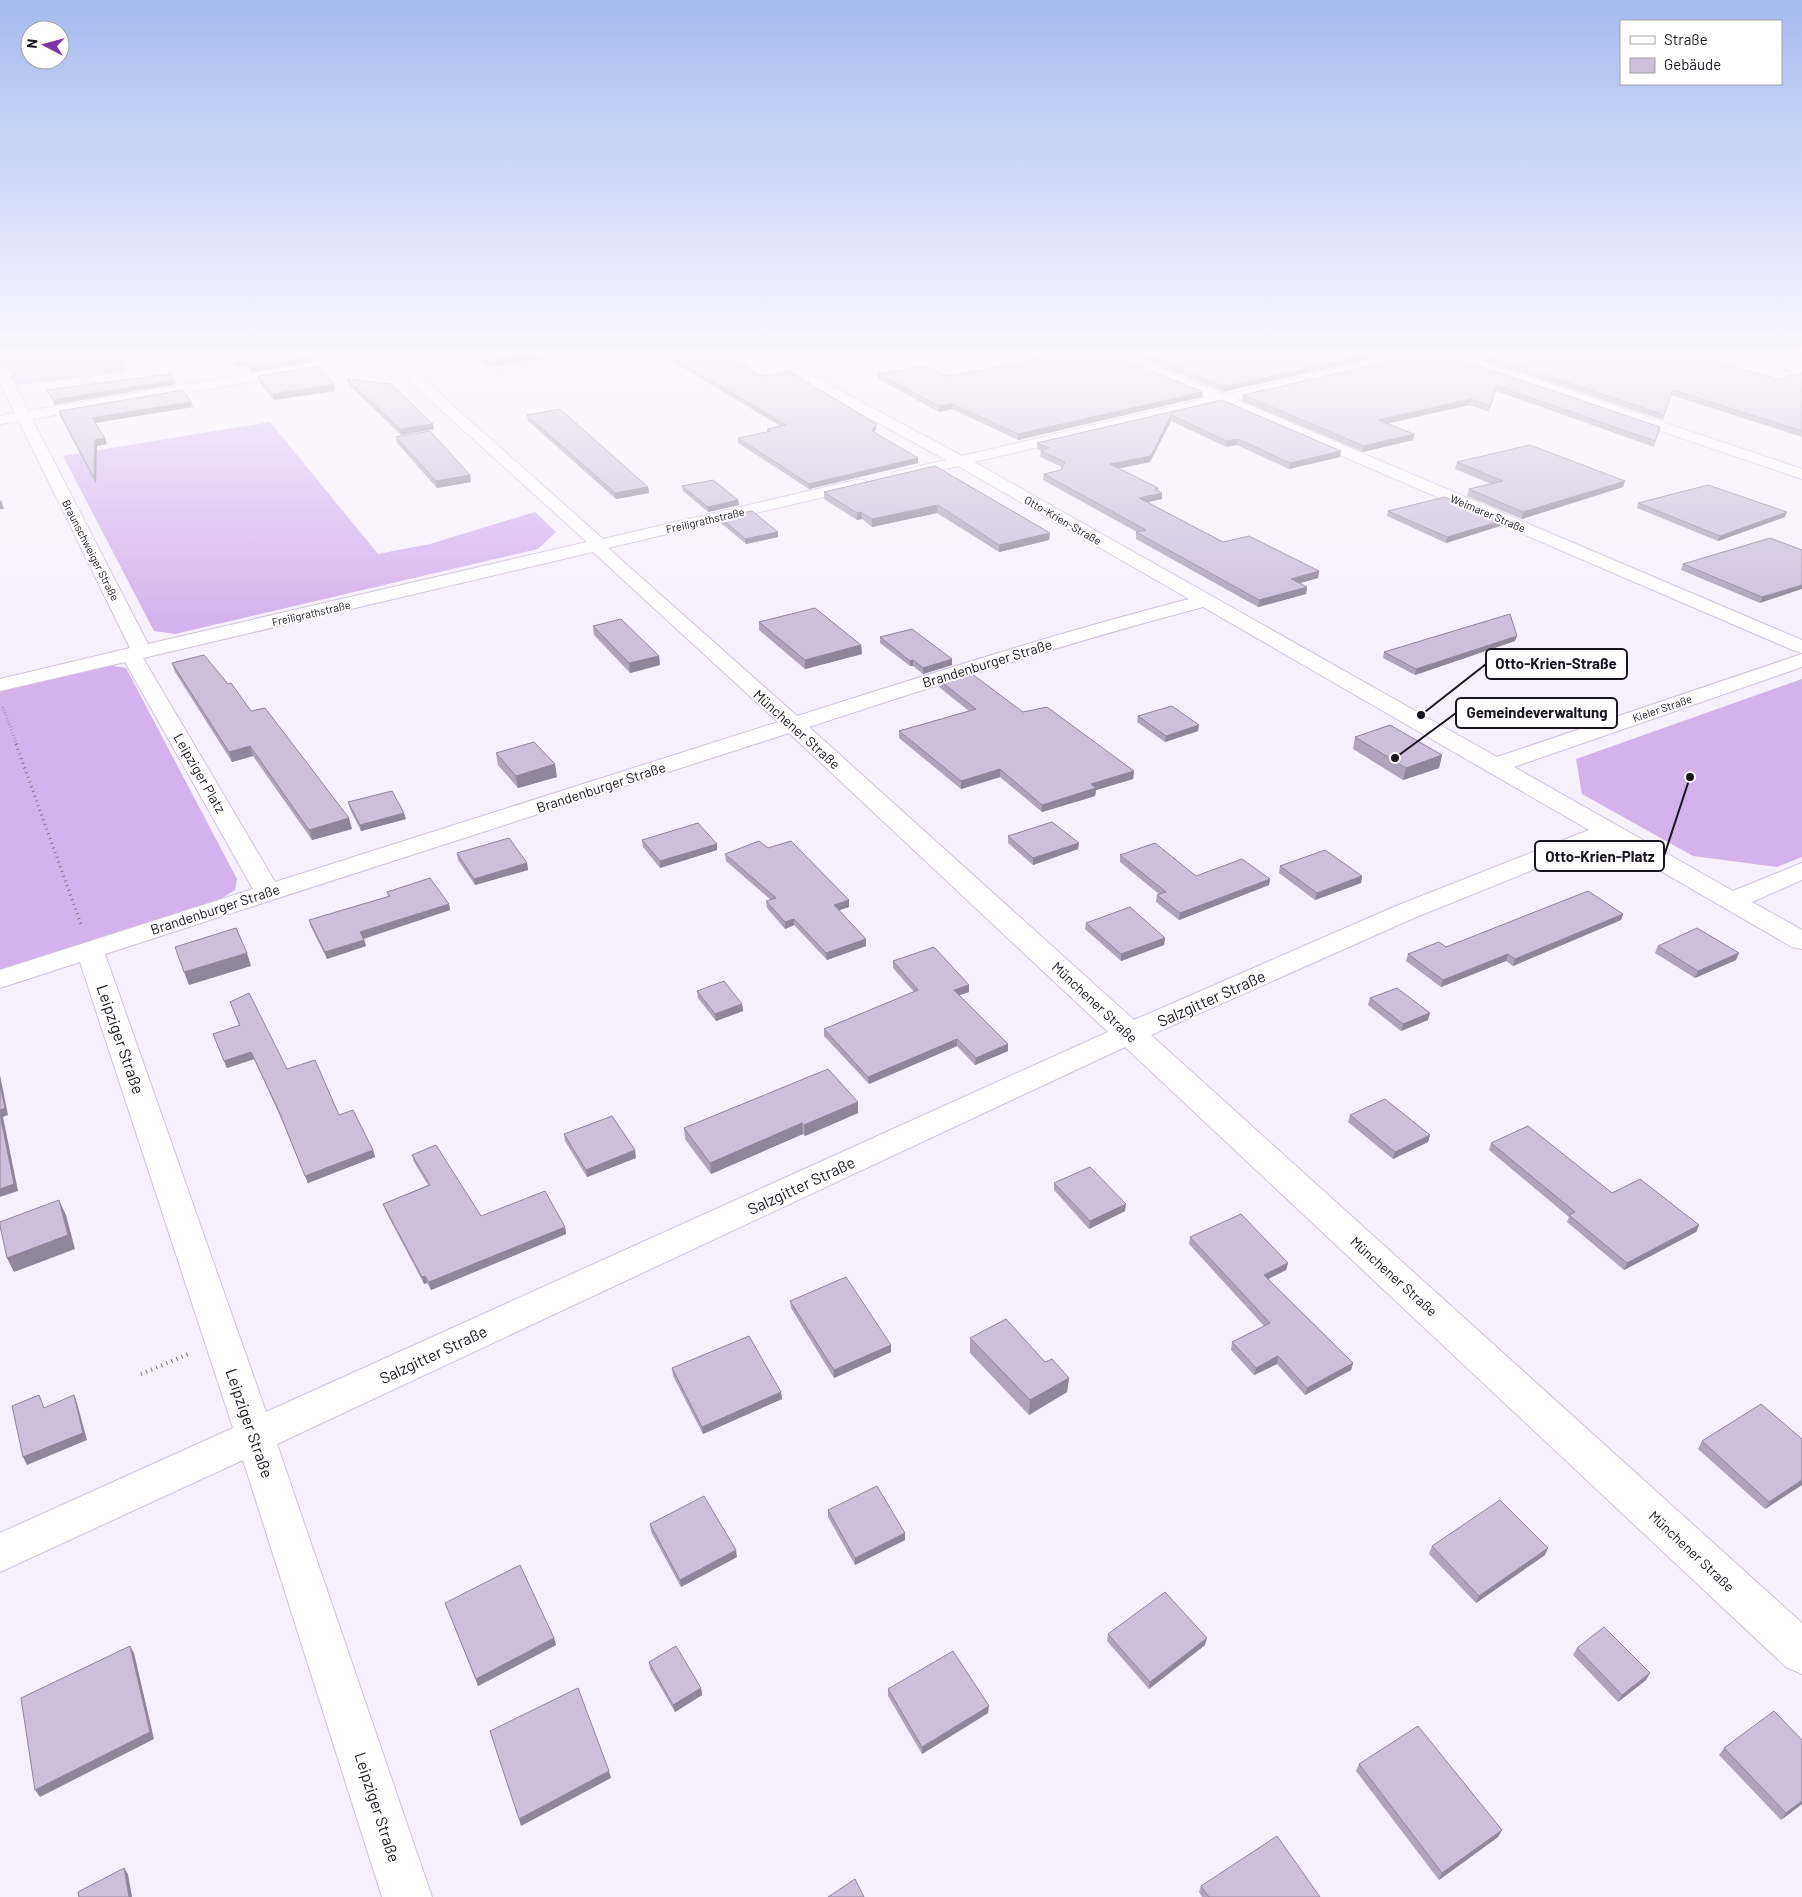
<svg xmlns="http://www.w3.org/2000/svg" width="1802" height="1897" font-family="Barlow,sans-serif">
	<rect width="100%" height="100%" fill="#f6f0fc"/>
	<!-- built -->
	<path fill="#f1e1fd" d="M425 355H616L495 374 485 365 463 364 430 369 415 356Z"/>
	<!-- forest -->
	<path fill="#d4b3ed" d="M0 355H139L120 358 126 371 31 384H0Z
		M270 422 378 554 430 544 535 512 556 532 538 549 175 634 154 631 63 456Z
		M108 665 126 668 237 879 235 890 219 900 0 970V691Z
		M1802 679V857L1777 867 1693 856 1582 794 1576 759Z"/>
	<g fill="none" stroke-linecap="round" stroke-linejoin="round">
		<!-- minor casing -->
		<g stroke="#d1c1dd" stroke-width="2">
			<path id="minor" d="M364 355H396L603 539 860 479 866 481 868 484 866 487 608 548 797 716C927 675 1056 633 1189 599L958 466 900 480 894 478 892 475 894 472 946 460 760 358 759 355H774L962 456 1208 398 1114 358 1113 355H1130L1224 395 1394 355H1416L1415 358 1237 400 1802 640V653L1795 651 1221 404 974 462 1497 757 1802 654V667L1514 767 1733 891 1802 863V880L1752 902 1802 930V949L1792 947 1607 840 1414 918 1151 1035 1802 1623V1674L1786 1667 1125 1047 277 1444 432 1897H382L243 1460 0 1572V1533L233 1428 80 962 0 988V970L253 889 125 662 0 691V679L130 648 19 421 0 424V416L15 413 0 383V365L7 369 28 411ZM385 359 587 542 148 644 32 419ZM593 552 778 722 275 882 143 658ZM1203 607 1589 830 1396 906 1134 1020 809 727C939 684 1070 642 1203 607ZM789 733 1108 1032 266 1412 105 954Z
				M1445 355H1464L1802 469V479L1447 358Z
				M1742 355H1763L1802 366V374L1744 358Z"/>
		</g>
		<!-- path-far3 -->
		<path stroke="#7d7782" stroke-width="2" stroke-dasharray="0.5 2" stroke-linecap="butt" d="M437 369 484 366"/>
		<!-- path-far2 -->
		<path stroke="#7d7782" stroke-width="2.5" stroke-dasharray="0.5 2.5" stroke-linecap="butt" d="M3 707 17 745"/>
		<!-- path-far1 -->
		<path stroke="#7d7782" stroke-width="3" stroke-dasharray="1 4" stroke-linecap="butt" d="M16 744 82 927"/>
		<!-- path -->
		<path stroke="#7d7782" stroke-width="4" stroke-dasharray="1 4.5" stroke-linecap="butt" d="M141 1374 191 1353"/>
		<!-- minor -->
		<use href="#minor" fill="#fff" fill-rule="evenodd"/>
	</g>
	<!-- wall -->
	<path fill="#b0a3bb" d="M226 355H310L312 357 313 362 251 372 246 366 236 367Z
		M472 355H562V356L488 367Z
		M669 355H728L762 376 876 424V429L874 432 918 463 809 489 738 443V438L767 432V429L780 426 673 362 672 358 674 357Z
		M1018 355H1114L1202 397 1018 440 952 409 939 412 878 379V374L947 376 1032 361Z
		M1134 355H1211L1218 357 1232 355 1223 392Z
		M1447 355 1660 427 1654 447 1496 391 1489 412 1469 405 1386 423 1414 434 1413 440 1363 452 1242 401 1243 395Z
		M1469 355H1694L1777 379 1802 373V437L1671 395 1663 420Z
		M258 376 334 384 335 391 274 400 259 382Z
		M347 379 434 429 401 435 349 385Z
		M1222 400 1341 451 1340 457 1289 469 1237 445 1226 447 1171 421 1150 462 1118 469 1157 490 1162 499 1148 502 1223 542 1319 571 1318 578 1300 583 1307 587 1306 594 1258 607 1136 539V532H1137L1043 480 1044 474 1061 470 1062 467 1040 457 1041 451 1037 449V443Z
		M191 402 193 407 95 423 105 438 107 444 97 446 96 484 60 416 59 411Z
		M527 415 648 487 649 493 616 499 528 421Z
		M396 437 471 482 437 488 397 443Z
		M1457 462 1623 487 1522 519 1467 496 1469 489 1491 484 1455 469Z
		M935 466 1050 533 1049 540 999 552 937 513 872 527 862 519 857 520 824 499V492Z
		M682 486 738 500 739 505 708 512 683 491Z
		M1638 503 1785 517 1718 541 1637 508Z
		M1388 511 1500 526 1446 543 1387 516Z
		M721 518 778 532V537L746 544 721 523Z
		M1802 550 1760 603 1681 570 1683 564Z
		M759 622 861 645 862 654 805 669 759 630Z
		M593 626 659 656 660 665 630 673 594 635Z
		M880 637 952 665 923 674 913 666H910L880 643Z
		M1515 641 1415 675 1383 658 1384 652Z
		M172 663 251 711 352 829 312 840 253 756 232 762 175 672Z
		M939 680 1023 712 1134 771 1133 779 1096 790 1095 796 1042 812 1000 777 961 789 899 738V731L969 711 939 687Z
		M1138 716 1198 731 1165 742 1137 722Z
		M1355 737 1442 755 1439 768 1403 780 1353 749Z
		M496 753 557 777 518 788 498 765Z
		M348 802 406 819 361 831 350 809Z
		M1008 836 1078 849 1033 865 1008 843Z
		M642 840 717 844V850L660 868 643 847Z
		M768 848 849 900V907L839 910 866 939V946L827 960 794 925 785 929 767 908 766 901 771 900 726 861 725 854Z
		M457 853 527 863 528 870 475 885 458 860Z
		M1120 855 1196 876 1270 879 1269 885 1179 920 1156 902 1157 895H1160L1120 862Z
		M1280 866 1362 876 1361 883 1315 900 1279 873Z
		M387 892 449 904 450 910 364 939 366 946 327 959 311 927 309 920 388 897Z
		M1623 914 1621 920 1513 966 1506 961 1441 987 1406 961 1408 954Z
		M1086 923 1165 938 1164 945 1121 961 1085 929Z
		M1658 946 1736 960 1695 978 1655 953Z
		M893 961 969 992 959 995 1008 1051 975 1065 957 1046 869 1084 824 1036V1029L914 992 893 968Z
		M697 991 742 1004 743 1011 716 1021 698 998Z
		M1370 998 1428 1020 1401 1031 1368 1005Z
		M230 1002 287 1069 339 1115 373 1150 375 1157 308 1183 280 1116 254 1059 227 1068 216 1041 239 1025Z
		M858 1102V1113L805 1136 803 1134 711 1174 685 1139 684 1128 740 1105Z
		M1350 1115 1430 1135 1428 1142 1393 1159 1348 1122Z
		M564 1134 636 1158 587 1177 565 1141Z
		M1491 1143 1612 1193 1699 1225 1696 1232 1624 1270 1567 1222 1569 1217 1489 1150Z
		M412 1155 481 1216 565 1227 566 1234 431 1290 427 1283 424 1284 386 1212 383 1204 428 1185 414 1162Z
		M1054 1183 1125 1211 1089 1229 1054 1190Z
		M1190 1237 1288 1263 1286 1270 1268 1279 1353 1363 1351 1370 1305 1395 1277 1364 1254 1375 1231 1350 1232 1342 1264 1326 1189 1244Z
		M790 1301 891 1345V1352L834 1378 791 1308Z
		M970 1338 1045 1362 1069 1378 1067 1392 1029 1415 970 1353Z
		M672 1368 781 1392 782 1399 703 1434 673 1376Z
		M1702 1441 1802 1485 1765 1509 1698 1449Z
		M828 1510 905 1540 855 1565 828 1517Z
		M650 1524 737 1557 681 1587 651 1532Z
		M1432 1546 1545 1555 1476 1603 1429 1554Z
		M445 1603 554 1638 556 1645 478 1686Z
		M1108 1634 1205 1645 1149 1689 1107 1641Z
		M1577 1648 1646 1680 1618 1702 1573 1655Z
		M649 1662 701 1688 702 1695 675 1712 650 1669Z
		M888 1689 988 1713 922 1754 888 1696Z
		M1802 1740V1804L1781 1820 1719 1755 1724 1748Z
		M1359 1764 1502 1830 1498 1837 1439 1880 1356 1771Z
		M1201 1886 1320 1897H1202L1199 1892Z"/>
	<!-- shaded-wall -->
	<path fill="#908599" d="M528 355H562V356L488 367 487 361Z
		M1365 355H1387L1223 392 1224 387Z
		M312 357 313 362 251 372 250 368Z
		M245 361 246 366 236 367 235 363Z
		M175 380 177 384 54 405 53 400Z
		M334 384 335 391 274 400 272 394Z
		M1203 392 1202 397 1018 440V434Z
		M1471 399 1469 405 1377 426 1378 420Z
		M191 402 193 407 94 423 92 418Z
		M952 404V409L939 412V406Z
		M1171 415V421L1150 462 1109 470 1110 464Z
		M433 424 434 429 401 435 400 429Z
		M876 424V429L872 436V431Z
		M1414 434 1413 440 1363 452 1364 446Z
		M105 438 107 444 97 446 96 484 94 478 95 440Z
		M1238 439 1237 445 1226 447 1227 441Z
		M1341 451 1340 457 1289 469 1290 463Z
		M918 458V463L809 489V484Z
		M470 475 471 482 437 488 436 481Z
		M1625 481 1623 487 1522 519 1523 512Z
		M648 487 649 493 616 499 615 493Z
		M1158 488 1157 494 1162 493V499L1139 504V498L1155 489Z
		M1 500 4 509H0V501Z
		M738 500 739 505 708 512V507Z
		M938 505 937 513 872 527V519Z
		M861 512 862 519 857 520V513Z
		M1787 512 1785 517 1718 541 1720 536Z
		M1501 521 1500 526 1446 543 1447 537Z
		M778 532V537L746 544 745 539Z
		M1050 533 1049 540 999 552V545Z
		M1319 571 1318 578 1290 586 1291 579Z
		M1802 585V589L1760 603 1762 597Z
		M1307 587 1306 594 1258 607 1259 600Z
		M1517 636 1515 641 1415 675 1416 669Z
		M861 645 862 654 805 669V660Z
		M659 656 660 665 630 673 629 663Z
		M952 659V665L923 674V668Z
		M913 660V666H910V661Z
		M1199 725 1198 731 1165 742 1166 736Z
		M250 746 253 756 232 762 229 752Z
		M1442 755 1439 768 1403 780 1406 768Z
		M555 764 557 777 518 788 516 776Z
		M1000 769V777L961 789V781Z
		M1134 771 1133 779 1096 790 1095 796 1042 812V805L1091 784Z
		M404 813 406 819 361 831 360 825Z
		M349 818 352 829 312 840 309 830Z
		M1079 843 1078 849 1033 865V858Z
		M717 844V850L660 868V861Z
		M527 863 528 870 475 885 474 879Z
		M1362 876 1361 883 1315 900 1317 893Z
		M1270 879 1269 885 1179 920 1180 913Z
		M849 900V907L834 912V905Z
		M449 904 450 910 362 939 360 932Z
		M1623 914 1621 920 1513 966 1515 959Z
		M794 919V925L785 929V922Z
		M1165 938 1164 945 1121 961V954Z
		M866 939V946L827 960 826 953Z
		M364 940 366 946 327 959 325 952Z
		M247 953 251 966 189 985 184 972Z
		M1739 953 1736 960 1695 978 1698 971Z
		M1508 954 1506 961 1441 987 1443 980Z
		M969 985V992L954 997V990Z
		M742 1004 743 1011 716 1021 715 1014Z
		M1430 1013 1428 1020 1401 1031 1403 1024Z
		M957 1039V1046L869 1084 868 1077Z
		M1008 1044V1051L975 1065 976 1058Z
		M251 1052 254 1059 227 1068 224 1061Z
		M0 1075 8 1115 3 1117 18 1191 0 1197Z
		M858 1102V1113L805 1136 804 1125Z
		M802 1123 803 1134 711 1174 710 1163Z
		M1430 1135 1428 1142 1393 1159 1395 1152Z
		M373 1150 375 1157 308 1183 305 1176Z
		M635 1150 636 1158 587 1177 586 1170Z
		M59 1200 66 1215 75 1249 14 1272 7 1258Z
		M1126 1204 1125 1211 1089 1229 1090 1221Z
		M1699 1225 1696 1232 1624 1270 1627 1263Z
		M565 1227 566 1234 431 1290 429 1282Z
		M1288 1263 1286 1270 1262 1282 1264 1275Z
		M425 1276 427 1283 424 1284 422 1277Z
		M891 1345V1352L834 1378V1370Z
		M1278 1356 1277 1364 1254 1375 1256 1368Z
		M1353 1363 1351 1370 1305 1395 1307 1388Z
		M1069 1378 1067 1392 1029 1415 1030 1400Z
		M781 1392 782 1399 703 1434 702 1427Z
		M74 1395 77 1403 87 1440 27 1465 23 1457Z
		M1802 1480V1485L1765 1509 1769 1502Z
		M905 1533V1540L855 1565V1558Z
		M1548 1548 1545 1555 1476 1603 1479 1596Z
		M736 1550 737 1557 681 1587 680 1580Z
		M554 1638 556 1645 478 1686 476 1679Z
		M1207 1638 1205 1645 1149 1689 1150 1682Z
		M130 1646 134 1653 154 1739 40 1797 35 1790Z
		M1650 1673 1646 1680 1618 1702 1622 1695Z
		M701 1688 702 1695 675 1712 673 1705Z
		M989 1706 988 1713 922 1754V1747Z
		M609 1771 611 1778 521 1826 519 1819Z
		M1802 1801V1804L1781 1820 1786 1813Z
		M1502 1830 1498 1837 1439 1880 1442 1873Z
		M124 1868 128 1874 132 1897H129Z"/>
	<!-- building -->
	<path fill="#cdbeda" stroke="#908599" d="M228 355H310L312 357 250 368 245 361 235 363Z
		M479 355H528L487 361Z
		M676 355H728L762 376 789 371 876 424 872 431 918 458 809 484 738 438 771 431 767 429 786 425 672 358 679 357Z
		M1029 355H1114L1203 392 1018 434 952 404 939 406 878 374 926 366 947 376 1040 360Z
		M1147 355H1211L1218 357 1232 355H1365L1224 387Z
		M1416 355H1447L1660 427 1655 441 1497 386 1490 406 1471 399 1378 420 1414 434 1364 446 1243 395Z
		M1485 355H1694L1777 379 1802 373V431L1673 390 1664 415Z
		M319 366 334 384 272 394 258 376Z
		M171 374 175 380 53 400 47 390Z
		M347 379 391 384 433 424 400 429Z
		M183 390 191 402 92 418 105 438 95 440 94 478 59 411Z
		M1222 400 1341 451 1290 463 1238 439 1227 441 1171 415 1151 456 1110 464 1158 488 1155 489 1162 493 1139 498 1223 542 1249 536 1319 571 1291 579 1307 587 1259 600 1136 532 1146 530 1044 474 1061 470 1065 462 1041 451 1049 448 1037 443Z
		M560 409 648 487 615 493 527 415Z
		M430 431 470 475 436 481 396 437Z
		M1530 445 1625 481 1523 512 1469 489 1503 481 1457 462Z
		M935 466 1050 533 999 545 938 505 872 519 861 512 857 513 824 492Z
		M713 480 738 500 708 507 682 486Z
		M1708 485 1787 512 1720 536 1638 503Z
		M1445 497 1501 521 1447 537 1388 511Z
		M752 511 778 532 745 539 721 518Z
		M1770 538 1802 550V585L1762 597 1683 564Z
		M815 608 861 645 805 660 759 622Z
		M1510 614 1517 636 1416 669 1384 652Z
		M621 619 659 656 629 663 593 626Z
		M912 629 952 659 923 668 913 660 910 661 880 637Z
		M204 655 228 684 231 683 251 711 265 708 349 818 309 830 250 746 229 752 172 663Z
		M968 671 1023 712 1047 707 1134 771 1091 784 1096 788 1042 805 1000 769 961 781 899 731 976 709 939 680Z
		M1172 706 1199 725 1166 736 1138 716Z
		M1390 725 1442 755 1406 768 1355 737Z
		M534 742 555 764 516 776 496 753Z
		M392 791 404 813 360 825 348 802Z
		M1052 822 1079 843 1033 858 1008 836Z
		M698 823 717 844 660 861 642 840Z
		M509 838 527 863 474 879 457 853Z
		M759 841 768 848 791 841 849 900 834 905 866 939 826 953 794 919 785 922 766 901 776 898 725 854Z
		M1155 843 1196 876 1242 859 1270 879 1180 913 1157 895 1166 892 1120 855Z
		M1325 850 1362 876 1317 893 1280 866Z
		M430 878 449 904 360 932 364 940 325 952 309 920 390 896 387 892Z
		M1588 891 1623 914 1515 959 1508 954 1443 980 1408 954 1439 942 1446 947Z
		M1130 907 1165 938 1121 954 1086 923Z
		M236 928 247 953 184 972 175 947Z
		M1697 928 1739 953 1698 971 1658 946Z
		M934 947 969 985 954 990 1008 1044 976 1058 957 1039 868 1077 824 1029 918 990 893 961Z
		M724 981 742 1004 715 1014 697 991Z
		M1397 988 1430 1013 1403 1024 1370 998Z
		M249 993 287 1069 315 1060 339 1115 353 1110 373 1150 305 1176 278 1109 251 1052 224 1061 213 1034 240 1025 230 1002Z
		M828 1069 858 1102 804 1125 802 1123 710 1163 684 1128 740 1105Z
		M0 1085 5 1108 0 1110Z
		M1385 1099 1430 1135 1395 1152 1350 1115Z
		M0 1114 14 1184 0 1189Z
		M612 1116 635 1150 586 1170 564 1134Z
		M1528 1126 1612 1193 1640 1179 1699 1225 1627 1263 1569 1215 1575 1212 1491 1143Z
		M436 1145 481 1216 545 1191 565 1227 429 1282 425 1276 422 1277 383 1204 430 1185 412 1155Z
		M1090 1167 1126 1204 1090 1221 1054 1183Z
		M59 1200 68 1235 7 1258 0 1226V1222Z
		M1241 1214 1288 1263 1264 1275 1353 1363 1307 1388 1278 1356 1256 1368 1232 1342 1270 1323 1190 1237Z
		M846 1277 891 1345 834 1370 790 1301Z
		M1006 1319 1045 1362 1052 1359 1069 1378 1030 1400 970 1338Z
		M749 1336 781 1392 702 1427 672 1368Z
		M39 1395 44 1408 74 1395 83 1433 23 1457 12 1406Z
		M1761 1404 1802 1439V1480L1769 1502 1702 1441Z
		M877 1486 905 1533 855 1558 828 1510Z
		M704 1496 736 1550 680 1580 650 1524Z
		M1500 1500 1548 1548 1479 1596 1432 1546Z
		M520 1565 554 1638 476 1679 445 1603Z
		M1165 1592 1207 1638 1150 1682 1108 1634Z
		M1604 1627 1650 1673 1622 1695 1577 1648Z
		M130 1646 150 1732 35 1790 21 1698Z
		M676 1646 701 1688 673 1705 649 1662Z
		M953 1651 989 1706 922 1747 888 1689Z
		M578 1688 609 1771 519 1819 490 1731Z
		M1774 1711 1802 1740V1801L1786 1813 1724 1748Z
		M1418 1726 1502 1830 1442 1873 1359 1764Z
		M1277 1836 1320 1897H1209L1201 1886Z
		M124 1868 129 1897H79L78 1892Z
		M855 1879 864 1897H828Z"/>
	<!-- sky -->
	<linearGradient id="sky" x2="0" y2="1"><stop stop-color="#a6baf0"/><stop offset="0.57" stop-color="#fbf8fe"/><stop offset="1" stop-color="#fbf8fe" stop-opacity="0"/></linearGradient>
	<rect width="1802" height="620" fill="url(#sky)"/>
	<g text-anchor="middle" dominant-baseline="central" stroke-width="4" stroke-linejoin="round" paint-order="stroke">
		<!-- far-street labels -->
		<g font-size="11" fill="#1a141e" stroke="#fff">
			<text transform="translate(1488 513) rotate(23)">Weimarer Straße</text>
			<text transform="translate(705 520) rotate(-13)">Freiligrathstraße</text>
			<text transform="translate(1063 520) rotate(30)">Otto-Krien-Straße</text>
			<text transform="translate(91 550) rotate(63)">Braunschweiger Straße</text>
			<text transform="translate(311 613) rotate(-13)">Freiligrathstraße</text>
			<text transform="translate(1662 708) rotate(-19)">Kieler Straße</text>
		</g>
		<!-- street labels -->
		<g font-size="14" fill="#1a141e" stroke="#fff">
			<text transform="translate(987 663) rotate(-17)">Brandenburger Straße</text>
			<text transform="translate(797 729) rotate(42)">Münchener Straße</text>
			<text transform="translate(200 773) rotate(60)">Leipziger Platz</text>
			<text transform="translate(601 787) rotate(-18)">Brandenburger Straße</text>
			<text transform="translate(215 909) rotate(-18)">Brandenburger Straße</text>
			<text transform="translate(1095 1002) rotate(43)">Münchener Straße</text>
			<text transform="translate(1394 1276) rotate(42)">Münchener Straße</text>
			<text transform="translate(1692 1551) rotate(43)">Münchener Straße</text>
		</g>
		<!-- near-street labels -->
		<g font-size="16" fill="#1a141e" stroke="#fff">
			<text transform="translate(1211 998) rotate(-24)">Salzgitter Straße</text>
			<text transform="translate(121 1039) rotate(71)">Leipziger Straße</text>
			<text transform="translate(801 1185) rotate(-25)">Salzgitter Straße</text>
			<text transform="translate(433 1354) rotate(-25)">Salzgitter Straße</text>
			<text transform="translate(250 1423) rotate(71)">Leipziger Straße</text>
			<text transform="translate(378 1807) rotate(72)">Leipziger Straße</text>
		</g>
	</g>
	<!-- callouts -->
	<path fill="none" stroke="#1a141e" stroke-width="2" d="M1421 715L1486 664M1395 758L1456 713M1690 777L1664 856"/>
	<g fill="#1a141e" stroke="#fff" stroke-width="2">
		<circle cx="1421" cy="715" r="5"/>
		<circle cx="1395" cy="758" r="5"/>
		<circle cx="1690" cy="777" r="5"/>
	</g>
	<g fill="#fff" stroke="#1a141e" stroke-width="2">
		<rect x="1486" y="649" width="141" height="30" rx="5"/>
		<rect x="1456" y="698" width="161" height="30" rx="5"/>
		<rect x="1535" y="841" width="129" height="30" rx="5"/>
	</g>
	<g font-size="15" text-anchor="middle" font-weight="bold" fill="#1a141e">
		<text x="1556" y="669">Otto-Krien-Straße</text>
		<text x="1537" y="718">Gemeindeverwaltung</text>
		<text x="1600" y="862">Otto-Krien-Platz</text>
	</g>
	<!-- legend -->
	<rect x="1620" y="20" width="162" height="65" fill="#ffffff" stroke="#a3a1a5"/>
	<rect x="1630" y="36" width="25" height="8" fill="#ffffff" stroke="#a3a1a5"/>
	<text x="1664" y="45" font-size="15" fill="#1a141e">Straße</text>
	<rect x="1630" y="58" width="25" height="15" fill="#cdbeda" stroke="#a3a1a5"/>
	<text x="1664" y="70" font-size="15" fill="#1a141e">Gebäude</text>
	<!-- north arrow -->
	<g transform="translate(45 45) rotate(276)"><circle r="24" fill="#ffffff" stroke="#a3a1a5"/>
	<path d="M0-4L9 19L0 12L-9 19Z" fill="#7d34a7"/>
	<text y="-8" font-size="14" font-weight="bold" text-anchor="middle" fill="#1a141e">N</text>
	</g>
</svg>
